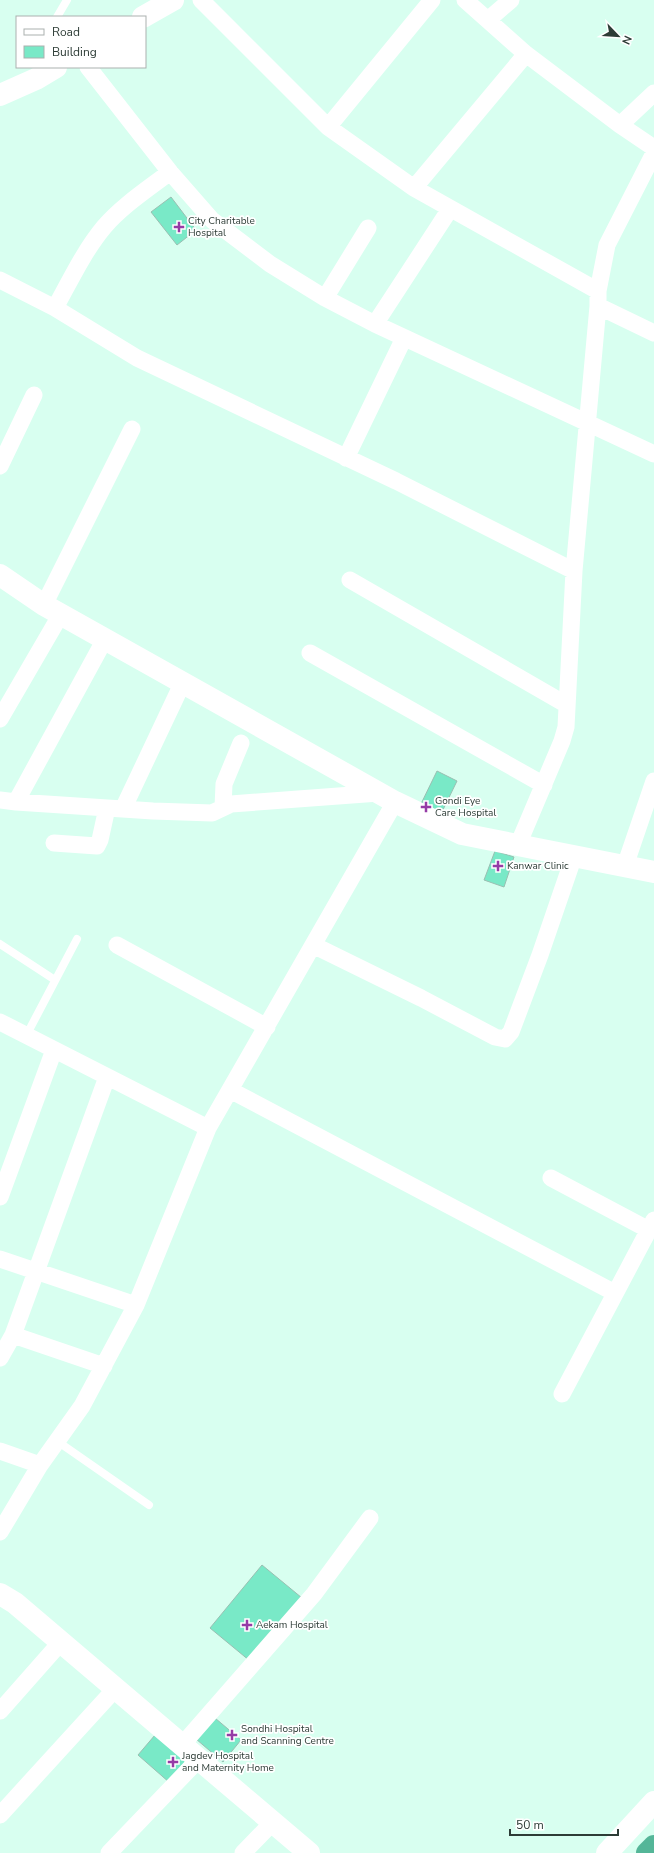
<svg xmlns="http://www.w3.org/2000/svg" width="654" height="1853" font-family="'Nunito Sans',sans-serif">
	<rect width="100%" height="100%" fill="#d8fff0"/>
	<!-- building -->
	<path fill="#79e9c7" stroke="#9abfb2" d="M171 197 196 230 177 245 151 212Z
		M437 771 457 781 438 820 418 810Z
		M495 851 514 857 504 887 484 880Z
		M262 1565 302 1598 250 1661 210 1628Z
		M215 1718 241 1740 223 1762 196 1739Z
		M155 1735 187 1762 170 1783 138 1755Z"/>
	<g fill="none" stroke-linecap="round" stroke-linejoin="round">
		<!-- lane -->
		<path stroke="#fff" stroke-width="8" d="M57 17 67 0
			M0 944 55 980
			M26 1036 77 939
			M57 1441 149 1505"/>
		<!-- street -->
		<path stroke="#fff" stroke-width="17" d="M201 0 328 127 414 188 598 291
			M465 0 526 54 620 125 654 148
			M489 19 511 0
			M88 67 170 172 212 220 270 264 325 298 375 324 654 454
			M620 125 654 93
			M328 127 432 0
			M414 188 526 54
			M0 280 55 308 137 358 396 481 574 571
			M325 298 368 228
			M598 306 654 333
			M55 308C70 281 84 251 104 227 123 205 148 189 170 172
			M375 324 450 209
			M346 458 404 338
			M0 466 34 395
			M350 580 567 705
			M44 605 132 429
			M310 653 544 785
			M0 719 61 614
			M0 800 16 802 105 639
			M16 802 153 811 212 813 231 804 379 793
			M223 807 224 784 241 743
			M123 809 183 682
			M54 843 97 846 100 840 107 808
			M518 845 562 741 566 727 574 571 598 306V291L607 245 654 153
			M625 866 654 781
			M117 945 267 1027
			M313 945 421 998 495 1037 505 1039 511 1032 540 955 574 856
			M0 1022 208 1128
			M230 1090 615 1293
			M551 1178 649 1230
			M0 1197 54 1050
			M0 1259 136 1305
			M13 1335 104 1366
			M0 1358 13 1335 107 1077
			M562 1394 654 1220
			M0 1451 40 1465
			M0 1532 40 1465 82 1406 136 1305 208 1128 395 802
			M0 1711 61 1642
			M182 1745 314 1594 370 1518
			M0 1815 116 1688
			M109 1853 199 1759
			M243 1853 273 1822"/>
		<!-- secondary -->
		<path stroke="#fff" stroke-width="22" d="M143 17 173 0
			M0 95 36 79 56 67
			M0 575 44 605 395 802 462 834 654 872
			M0 1594 15 1603 309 1853
			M607 1853 654 1802"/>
		<!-- highway -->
		<path stroke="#54b698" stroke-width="22" d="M647 1853 654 1846"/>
	</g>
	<!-- markers -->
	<g fill="#953ba6" stroke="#fff" stroke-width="1.5">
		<path d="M177 221h4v4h4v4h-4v4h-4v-4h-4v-4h4z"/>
		<path d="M424 801h4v4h4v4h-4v4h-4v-4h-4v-4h4z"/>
		<path d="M496 860h4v4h4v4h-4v4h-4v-4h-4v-4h4z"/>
		<path d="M245 1619h4v4h4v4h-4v4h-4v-4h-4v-4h4z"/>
		<path d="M230 1729h4v4h4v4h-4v4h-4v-4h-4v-4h4z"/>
		<path d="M171 1756h4v4h4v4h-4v4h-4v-4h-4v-4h4z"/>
	</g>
	<g text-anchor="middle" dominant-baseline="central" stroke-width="3.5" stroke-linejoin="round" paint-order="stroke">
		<!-- poi labels -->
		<g font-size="10" fill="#2d3c36" stroke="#fff" text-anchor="start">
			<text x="188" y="221">City Charitable<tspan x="188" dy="12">Hospital</tspan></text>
			<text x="435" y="801">Gondi Eye<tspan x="435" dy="12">Care Hospital</tspan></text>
			<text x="507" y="866">Kanwar Clinic</text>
			<text x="256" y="1625">Aekam Hospital</text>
			<text x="241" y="1729">Sondhi Hospital<tspan x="241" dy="12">and Scanning Centre</tspan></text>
			<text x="182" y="1756">Jagdev Hospital<tspan x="182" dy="12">and Maternity Home</tspan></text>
		</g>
	</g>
	<!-- legend -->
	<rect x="16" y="16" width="130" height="52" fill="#ffffff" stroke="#abb1af"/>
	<rect x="24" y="29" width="20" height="6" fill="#ffffff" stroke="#abb1af"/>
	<text x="52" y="36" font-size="12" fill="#2d3c36">Road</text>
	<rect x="24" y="46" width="20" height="12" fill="#79e9c7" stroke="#abb1af"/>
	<text x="52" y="56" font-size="12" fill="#2d3c36">Building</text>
	<!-- north arrow -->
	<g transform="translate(618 36) rotate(115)" stroke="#ffffff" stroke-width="3" paint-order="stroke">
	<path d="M0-3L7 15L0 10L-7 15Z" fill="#2d3c36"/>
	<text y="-6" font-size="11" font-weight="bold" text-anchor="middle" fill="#2d3c36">N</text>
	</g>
	<!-- scale -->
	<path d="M510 1829v6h108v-6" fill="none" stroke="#2d3c36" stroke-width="2"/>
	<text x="516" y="1829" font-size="12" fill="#2d3c36" stroke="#ffffff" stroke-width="3" paint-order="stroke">50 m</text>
</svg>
